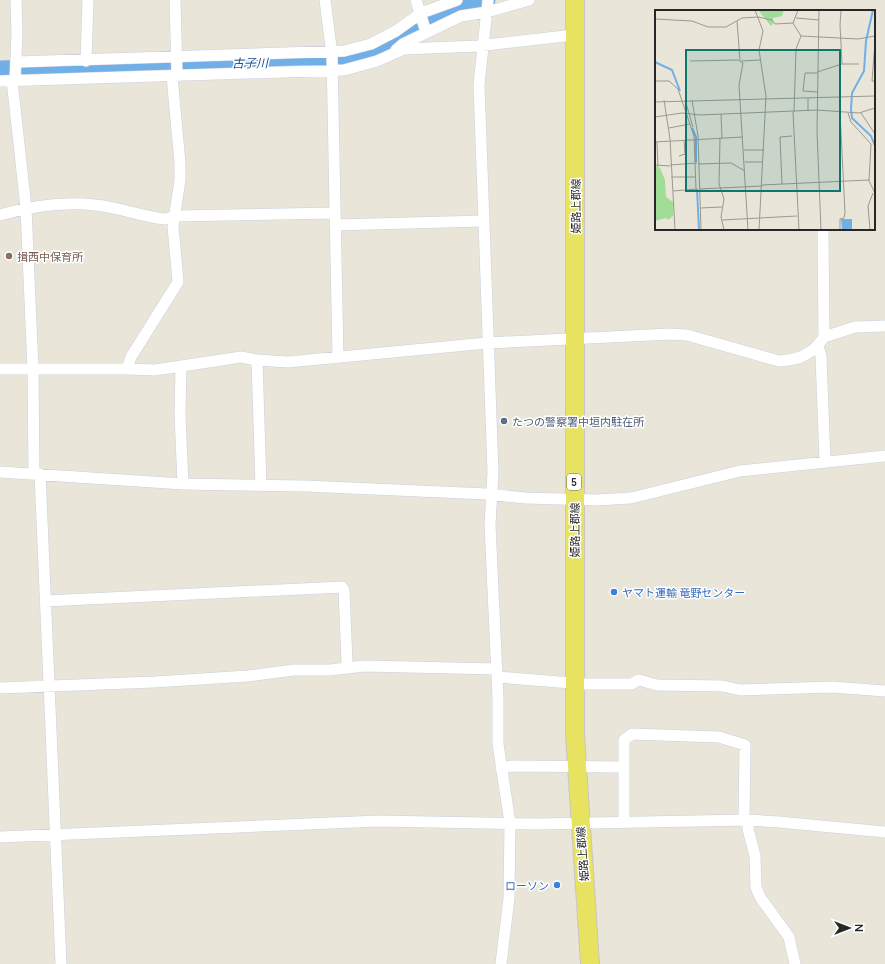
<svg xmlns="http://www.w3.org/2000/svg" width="885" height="964" font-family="Manrope,'Noto Sans JP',sans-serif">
	<rect width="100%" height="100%" fill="#e9e5d9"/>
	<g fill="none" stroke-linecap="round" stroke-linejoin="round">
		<!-- river -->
		<path stroke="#71b0e6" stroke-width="17" d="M0 69 338 61 362 57 431 19 487 0"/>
		<!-- street casing -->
		<g stroke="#cecedf" stroke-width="12">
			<path id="street" d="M175 0 177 76
				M325 0 332 55 338 358
				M416 0 426 32
				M488 0 479 85 493 472 490 525 498 698V744L510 823 509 898 501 964
				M396 50 403 44 461 16 487 12 529 0
				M86 61 88 0
				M16 62 344 51 371 44 396 31 421 13 457 0
				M12 80 26 208 33 369 34 474
				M15 80 17 33 16 0
				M0 81 344 70 377 61 404 49 478 46 574 35
				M0 215C31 206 63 201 95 205 119 207 142 217 165 219L176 216 335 213
				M335 225 483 221
				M824 337 855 327 885 326
				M818 346 821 356 825 462
				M257 360 261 486
				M181 367 180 414 183 484
				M0 369H127L155 370 241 357 257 360 288 362 487 343 670 334 687 335 779 361C799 360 813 354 824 337L823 229
				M127 369 131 357 178 282 173 226 180 180V163L172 76
				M0 472 183 484 305 486 487 494 526 498 596 500 631 498 740 471 885 456
				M40 474 61 964
				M45 601 342 587 344 590 347 662 349 667
				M497 677 584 684H631L639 680 657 685 723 686 740 690 832 687 885 691
				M0 688 154 682 248 676 293 670H330L364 666 497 669
				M501 768 512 766 623 767
				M748 820V829L755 856 756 887 760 897 789 937 795 964
				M624 822V740L632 734 719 737 745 745 744 820
				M0 837 378 821 539 824 748 820 779 822 885 832"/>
		</g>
		<!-- primary casing -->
		<g stroke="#c7c7c7" stroke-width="20">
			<path id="primary" d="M575 0V735L590 964"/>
		</g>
		<!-- street -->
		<use href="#street" stroke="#fff" stroke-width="11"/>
		<!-- primary -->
		<use href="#primary" stroke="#e7e260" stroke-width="18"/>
	</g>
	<!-- markers -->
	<circle fill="#8d6e63" stroke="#fff" stroke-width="1.5" cx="9" cy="256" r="4"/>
	<circle fill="#5c6f8a" stroke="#fff" stroke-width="1.5" cx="504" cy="421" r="4"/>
	<g fill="#3f7fe0" stroke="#fff" stroke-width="1.5">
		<circle cx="614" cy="592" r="4"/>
		<circle cx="557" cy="885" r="4"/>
	</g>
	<g text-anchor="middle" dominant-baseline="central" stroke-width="3" stroke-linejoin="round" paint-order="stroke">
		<!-- shield labels -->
		<rect fill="#fff" stroke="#686868" stroke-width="1" x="567" y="474" width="14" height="16" rx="3"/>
		<g font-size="10" font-weight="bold" fill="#272727">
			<text x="574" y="482">5</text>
		</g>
		<!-- street labels -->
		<g font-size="11" fill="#272727" stroke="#fff">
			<text transform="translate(575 206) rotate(-90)">姫路上郡線</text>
			<text transform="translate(574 530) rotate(-90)">姫路上郡線</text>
			<text transform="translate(582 854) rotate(-94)">姫路上郡線</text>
		</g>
		<!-- education labels -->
		<g font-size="11" fill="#785e54" stroke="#fff" text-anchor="start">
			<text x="17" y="256">揖西中保育所</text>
		</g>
		<!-- service labels -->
		<g font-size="11" fill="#4e5e75" stroke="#fff" text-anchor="start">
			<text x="512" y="421">たつの警察署中垣内駐在所</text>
		</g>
		<!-- shop labels -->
		<g font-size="11" fill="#366cbe" stroke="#fff" text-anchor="start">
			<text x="622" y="592">ヤマト運輸 竜野センター</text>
			<text x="549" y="885" text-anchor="end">ローソン</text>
		</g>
		<!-- water labels -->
		<g font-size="12" font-style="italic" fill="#154c8d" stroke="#fff">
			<text transform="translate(250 63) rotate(-1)">古子川</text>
		</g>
	</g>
	<!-- overview -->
	<g transform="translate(655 10)">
		<rect width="220" height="220" fill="#e9e5d9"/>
		<path d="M129 0 127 6 118 8V14L116 16 104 1ZM0 156 5 158 10 170 11 187 18 192V206L13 210 11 208 0 211Z" fill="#a2dd98"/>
		<path d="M186 209H197V219H187Z" fill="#71b0e6"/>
		<path fill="none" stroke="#71b0e6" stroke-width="2" d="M218 0 211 31 209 61 197 83 196 99 197 108 216 126 220 136M0 52 17 60 25 81M37 118 41 127V152M42 179 44 220"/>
		<path fill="none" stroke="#9b9992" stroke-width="1" d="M100 0 108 21 104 40 111 86 104 220M143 0 138 13 146 26 203 29 220 26M164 0 162 121 166 220M186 0 185 15 187 54M141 8 164 10M0 9 37 11 53 17H71L87 8 103 7 117 10 120 14 138 13M82 11 85 50M220 32 217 71H220M35 51 83 50 88 53 84 75 93 220M86 51 105 50M162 62 187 54H204M162 63H150L148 81 162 82M0 71H14L23 79 39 126 41 179M153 88V101M9 90 15 129 20 220M30 90 38 117M37 90 43 126 46 220M0 92 220 86M138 102 144 220M139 102 141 39 146 26M193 103 196 112 216 134 214 171 220 183M206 103 220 124M66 104 67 128M0 107 27 103 45 105 162 100 204 103 220 98M14 118 35 114M65 128 64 174 69 189 66 207 69 220M0 132 88 127M2 132 3 157M89 140H109M24 146 30 144 29 130M90 152H108M43 154 76 153 90 161M0 155 15 156M15 155 42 153M16 167H41M127 174 125 127 137 126M107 175 214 170M44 179 107 176M18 181 42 179M45 198 67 197M67 210 142 206M185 220V209L189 208 190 203 185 102M215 220 213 196 218 183"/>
		<path fill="#0f766e" fill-opacity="0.15" stroke="#0f766e" stroke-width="2" d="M31 40H185V181H31Z"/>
		<rect width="220" height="220" fill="none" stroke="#272727" stroke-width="2"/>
	</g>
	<!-- north arrow -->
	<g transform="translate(849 928) rotate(90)" stroke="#ffffff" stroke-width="3" paint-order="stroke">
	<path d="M0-3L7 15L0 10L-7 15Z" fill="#272727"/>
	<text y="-6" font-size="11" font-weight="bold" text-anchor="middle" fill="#272727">N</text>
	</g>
</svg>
